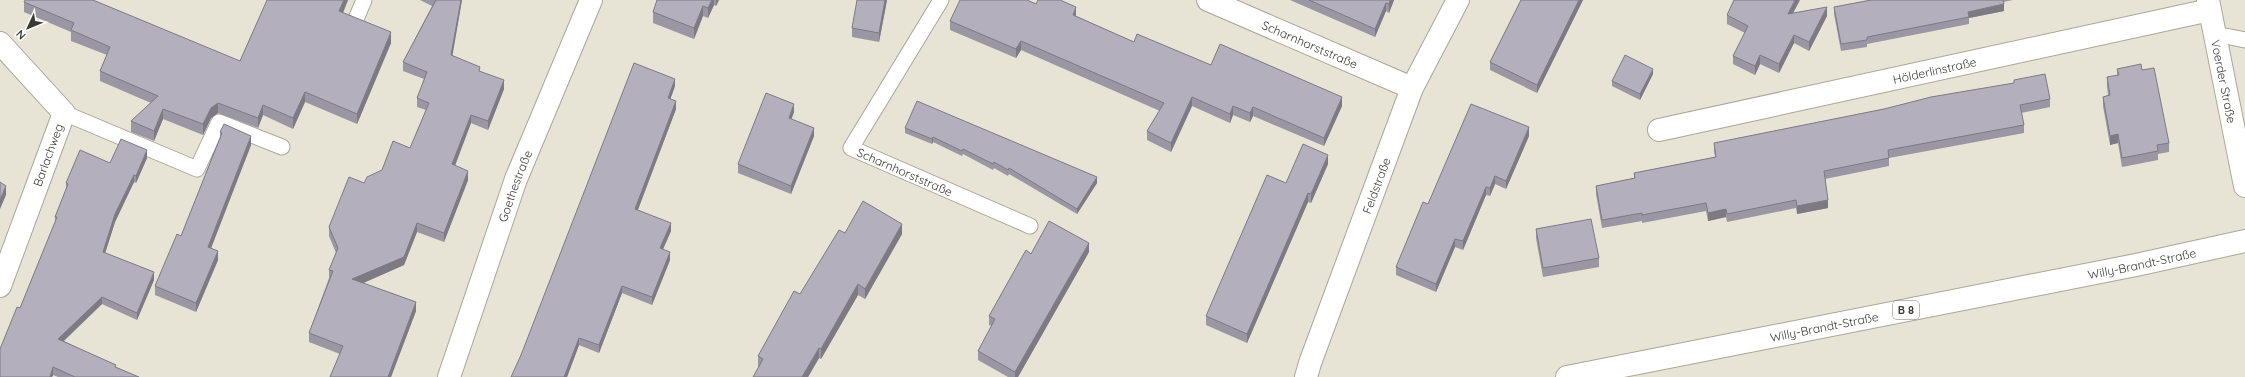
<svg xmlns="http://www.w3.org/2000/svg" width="2245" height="377" font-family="Quicksand,sans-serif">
	<rect width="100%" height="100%" fill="#e7e3d5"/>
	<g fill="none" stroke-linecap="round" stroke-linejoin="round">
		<!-- service casing -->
		<g stroke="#aaa699" stroke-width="17">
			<g id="service">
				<path id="s1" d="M941 0 851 148 1030 226"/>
				<path d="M356 19 364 0"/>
				<path d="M2215 34 2245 40"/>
				<path d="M64 113 197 169 219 122 282 147"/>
			</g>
		</g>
		<!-- minor casing -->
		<g stroke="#aaa699" stroke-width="24">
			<g id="minor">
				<path id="s2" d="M1208 0 1412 88"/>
				<path d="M0 43 64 113 0 286"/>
				<path id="s3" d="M1659 130 2210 10"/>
				<path id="s4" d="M449 377 516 179 591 0"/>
				<path id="s5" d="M1306 377 1310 363 1412 88 1458 0"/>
			</g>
		</g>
		<!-- tertiary casing -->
		<g stroke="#aaa699" stroke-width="24">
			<g id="tertiary">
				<path id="s6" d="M2208 0 2245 186"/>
			</g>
		</g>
		<!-- primary casing -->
		<g stroke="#aaa699" stroke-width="24">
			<g id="primary">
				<path id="s7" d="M1567 377 2136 265 2245 241"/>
			</g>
		</g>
		<!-- service -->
		<use href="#service" stroke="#fff" stroke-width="15"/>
		<!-- minor -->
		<use href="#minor" stroke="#fff" stroke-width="22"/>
		<!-- tertiary -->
		<use href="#tertiary" stroke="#fff" stroke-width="22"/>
		<!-- primary -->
		<use href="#primary" stroke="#fff" stroke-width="22"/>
	</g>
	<!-- wall -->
	<path fill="#9a96a3" d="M267 0H348L343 13 391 43 357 124 305 102 293 129 263 115 258 128 218 113 211 118 203 135 163 119 154 141 131 132V121L151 103 100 81V71L107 55 71 41V32L24 12V2L240 61Z
		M420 0H462L452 55 480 72 504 89 488 130 471 123 455 166 468 180 444 242 417 232 404 265 363 283 416 311 391 377H330L340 354 309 342V333L329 278V270L336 253 329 236V227L364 183 382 170 410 148 426 110 417 107V98L424 79 403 71V62L432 6Z
		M657 0H719L716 6 714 5 708 18 703 16 694 39 653 23V12Z
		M887 0 879 42 852 37V28Z
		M1290 0H1394L1389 13 1386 11 1375 37Z
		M1521 0H1583L1537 93 1490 70V62Z
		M1871 0H2013L2003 2 2004 11 1969 18V24L1867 44V47L1841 51 1834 14V7Z
		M1036 4 1076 16 1134 42 1342 106 1324 146 1253 116 1250 122 1233 115 1230 123 1192 106 1171 152 1147 140V131L1160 111 1021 50 1016 58 950 30V21Z
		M1793 14 1827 16 1809 51 1794 43 1779 73 1760 64 1755 75 1733 64V56L1745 33 1727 24V15Z
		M2117 69 2142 70 2169 143V152L2158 154V160L2122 167 2118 143 2110 145 2103 106V97L2108 95 2107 86V77L2117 75Z
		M1653 74 1640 100 1612 86V81Z
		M2014 80 2050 99V107L2021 113 2024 125V133L1889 158V166L1825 179 1828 208 1797 214 1796 208 1727 222 1726 217 1708 221 1706 211 1642 223V221L1602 228 1596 194V186L1634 178V173L1715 157 1714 151V143L2014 83Z
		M675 86 670 99 676 109 638 210 671 231 663 249 670 260 652 305 622 293 599 353 579 345 567 377H511Z
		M794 112 791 119 814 136 791 194 738 173V164Z
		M905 128 1097 183 1077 214 1009 174 1008 176 994 168 993 170 963 154 962 156 933 142 932 144 905 133Z
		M220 132 251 145 211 248 218 260 196 312 155 295V286L181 236 220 138Z
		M1529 136 1506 189 1495 184 1490 196 1486 195 1463 250 1455 247 1436 292 1396 275V267L1428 204Z
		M147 158 136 183 134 182 115 222 105 253 154 280 137 320 102 304 64 341 116 367 139 377H58L53 375 52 377H0L20 308 55 223V217L66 189V183Z
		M1328 164 1311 203 1308 202 1247 343 1206 325V316L1286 183Z
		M1536 229 1599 258V267L1543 277 1536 238Z
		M845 233 902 234 865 299 858 295 821 359 819 358 808 377H753L759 367H758V356L800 294Z
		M1089 252 1018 377H1008L978 360V351L992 326 989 325V316L1031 254Z"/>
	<!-- shaded-wall -->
	<path fill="#7d7a84" d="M344 0H348L339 22V11Z
		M461 0H462L451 64V55Z
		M712 0H714V5L708 18V8Z
		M716 0H719L716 6Z
		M885 0H887L879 42V33Z
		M1390 0H1394L1389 13V4Z
		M1579 0H1583L1537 93V85Z
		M1795 0H1800L1788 23V14Z
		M1386 3V11L1375 37V29Z
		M2004 4V11L1969 18 1968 12Z
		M703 6V16L694 39V28Z
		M1076 7V16L1073 15Z
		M1827 7V16L1809 51V42Z
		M391 32V43L357 124V114Z
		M1794 35V43L1779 73V64Z
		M1021 41V50L1016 58V49Z
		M1760 55V64L1755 75V66Z
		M1653 69V74L1640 100V94Z
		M675 79V86L668 106V98Z
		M504 80V89L488 130V121Z
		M305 92V102L293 129V118Z
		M1192 97V106L1171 152V143Z
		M1342 97V106L1324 146V138Z
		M676 101V109L635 217V209Z
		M218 103V113L211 118 203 135V124L211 108Z
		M794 104V112L789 126V118Z
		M263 105V115L258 128V118Z
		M1233 106V115L1230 123V114Z
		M1253 107V116L1250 122V113Z
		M163 109V119L154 141V131Z
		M471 115V123L452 173V164Z
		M1529 127V136L1506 189V181Z
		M814 128V136L791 194V186Z
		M2118 134V143L2110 145V136Z
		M251 136V145L208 256V247Z
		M933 137V142L932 144V139Z
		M147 150V158L136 183V176Z
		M1328 155V164L1311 203V194Z
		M468 171V180L444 242V233Z
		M134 175V182L115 222 103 260V252L115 214Z
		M1495 176V184L1490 196V188Z
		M1097 177V183L1077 214V209Z
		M6 186V195L0 209V200Z
		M1486 187V195L1463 250V241Z
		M1308 193V202L1247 343V334Z
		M1828 200V208L1797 214V206Z
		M1726 209V217L1708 221V213Z
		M417 223V232L404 265 352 288V279Z
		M671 223V231L660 256V248Z
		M902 224V234L865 299V289Z
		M1455 239V247L1436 292V284Z
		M1089 243V252L1018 377H1015V372Z
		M218 251V260L196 312V303Z
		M670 252V260L652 305V297Z
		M154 272V280L137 320V313Z
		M858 284V295L821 359V349Z
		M622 286V293L599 353V345Z
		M102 297V304L58 346V339Z
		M416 302V311L391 377H388Z
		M579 338V345L567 377H564Z
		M819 348V358L808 377H802Z
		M53 367V375L52 377H50Z"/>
	<!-- building -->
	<path fill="#b3afbd" stroke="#7d7a84" d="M25 0H93L240 61 267 0H344L339 11 391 32 357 114 305 92 293 118 263 105 258 118 218 103 211 108 203 124 163 109 154 131 131 121 158 96 100 71 110 47 71 30 74 23 24 2Z
		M436 0H461L451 55 480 67 479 71 504 80 488 121 471 115 452 164 468 171 444 233 417 223 404 257 352 279 416 302 388 377H330L343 346 309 333 333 271 329 270 338 248 329 227 349 177 364 183 367 177 382 170 393 141 410 148 429 103 417 98 427 72 403 62Z
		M657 0H712L708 8 703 6 694 28 653 12Z
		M857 0H885L879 33 852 28Z
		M960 0H1027L1036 4 1038 0H1060L1076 7 1073 15 1134 42 1137 34 1211 65 1220 44 1342 97 1324 138 1253 107 1250 113 1233 106 1230 114 1192 97 1171 143 1147 131 1164 103 1021 41 1016 49 950 21Z
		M1309 0H1390L1389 4 1386 3 1375 29Z
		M1521 0H1579L1537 85 1490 62Z
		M1734 0H1795L1788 14 1827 7 1809 42 1794 35 1779 64 1760 55 1755 66 1733 56 1748 26 1727 15Z
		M1871 0H2003L2004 4 1968 12 1969 17 1867 37V40L1841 44 1834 7Z
		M1625 55 1653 69 1640 94 1612 81Z
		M634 63 675 79 668 98 676 101 635 209 671 223 660 248 670 252 652 297 622 286 599 345 579 338 564 377H511L521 355Z
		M2141 64 2142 70 2154 68 2169 143 2157 145 2158 151 2122 158 2118 134 2110 136 2103 97 2110 95 2107 77 2119 75 2117 69Z
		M2045 74 2050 99 2020 105 2024 125 1888 150 1889 158 1824 171 1828 200 1797 206 1796 200 1727 214 1726 209 1708 213 1706 203 1642 215V213L1602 220 1596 186 1635 178 1634 173 1716 157 1714 143 1884 109 1931 97 2014 83V80Z
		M766 93 794 104 789 118 814 128 791 186 738 164Z
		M917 101 1097 177 1077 209 1009 168 1008 170 994 162 993 164 963 149 962 151 933 137 932 139 905 128Z
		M1471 104 1529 127 1506 181 1495 176 1490 188 1486 187 1463 241 1455 239 1436 284 1396 267 1423 202 1428 204Z
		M224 124 251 136 208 247 218 251 196 303 155 286 177 234 181 236 222 133 220 132Z
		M121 139 147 150 136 176 134 175 115 214 103 252 154 272 137 313 102 297 58 339 116 365 115 367 139 377H75L53 367 50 377H0V349L17 307 20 308 57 217H55L68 184 66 183 80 150 110 163Z
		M1303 144 1328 155 1311 194 1308 193 1247 334 1206 316 1267 175 1286 183Z
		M0 182 6 186 0 200Z
		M863 201 902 224 865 289 858 284 821 349 819 348 802 377H753L763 359 758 356 794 291 800 294 839 230 845 233Z
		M1591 219 1599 258 1543 268 1536 229Z
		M1049 221 1089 243 1015 372 978 351 995 319 989 316 1026 250 1031 254Z"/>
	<g text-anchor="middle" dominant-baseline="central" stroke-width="3.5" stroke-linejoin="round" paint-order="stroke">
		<!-- shield labels -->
		<rect fill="#fff" stroke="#767471" stroke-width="1" x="1893" y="301" width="26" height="18" rx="3"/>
		<g font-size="11" font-weight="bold" fill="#3b3934">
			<text x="1906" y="310">B 8</text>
		</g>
		<!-- street labels -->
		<g font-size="12" fill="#3b3934" stroke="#fff">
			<text stroke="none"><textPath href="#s2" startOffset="111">Scharnhorststraße</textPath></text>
			<text stroke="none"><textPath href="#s3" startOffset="282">Hölderlinstraße</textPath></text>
			<text stroke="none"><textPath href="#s6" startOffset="83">Voerder Straße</textPath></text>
			<text transform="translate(48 155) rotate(-70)">Barlachweg</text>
			<text stroke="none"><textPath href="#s1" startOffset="232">Scharnhorststraße</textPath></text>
			<text stroke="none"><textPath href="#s4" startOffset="202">Goethestraße</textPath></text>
			<text stroke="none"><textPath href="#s5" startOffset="204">Feldstraße</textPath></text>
			<text stroke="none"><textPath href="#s7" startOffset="586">Willy-Brandt-Straße</textPath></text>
			<text stroke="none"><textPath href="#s7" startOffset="262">Willy-Brandt-Straße</textPath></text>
		</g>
	</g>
	<!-- north arrow -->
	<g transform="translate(28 28) rotate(226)" stroke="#ffffff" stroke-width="3" paint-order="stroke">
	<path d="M0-3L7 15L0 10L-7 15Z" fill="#3b3934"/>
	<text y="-6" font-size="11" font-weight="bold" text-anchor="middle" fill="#3b3934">N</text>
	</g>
</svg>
